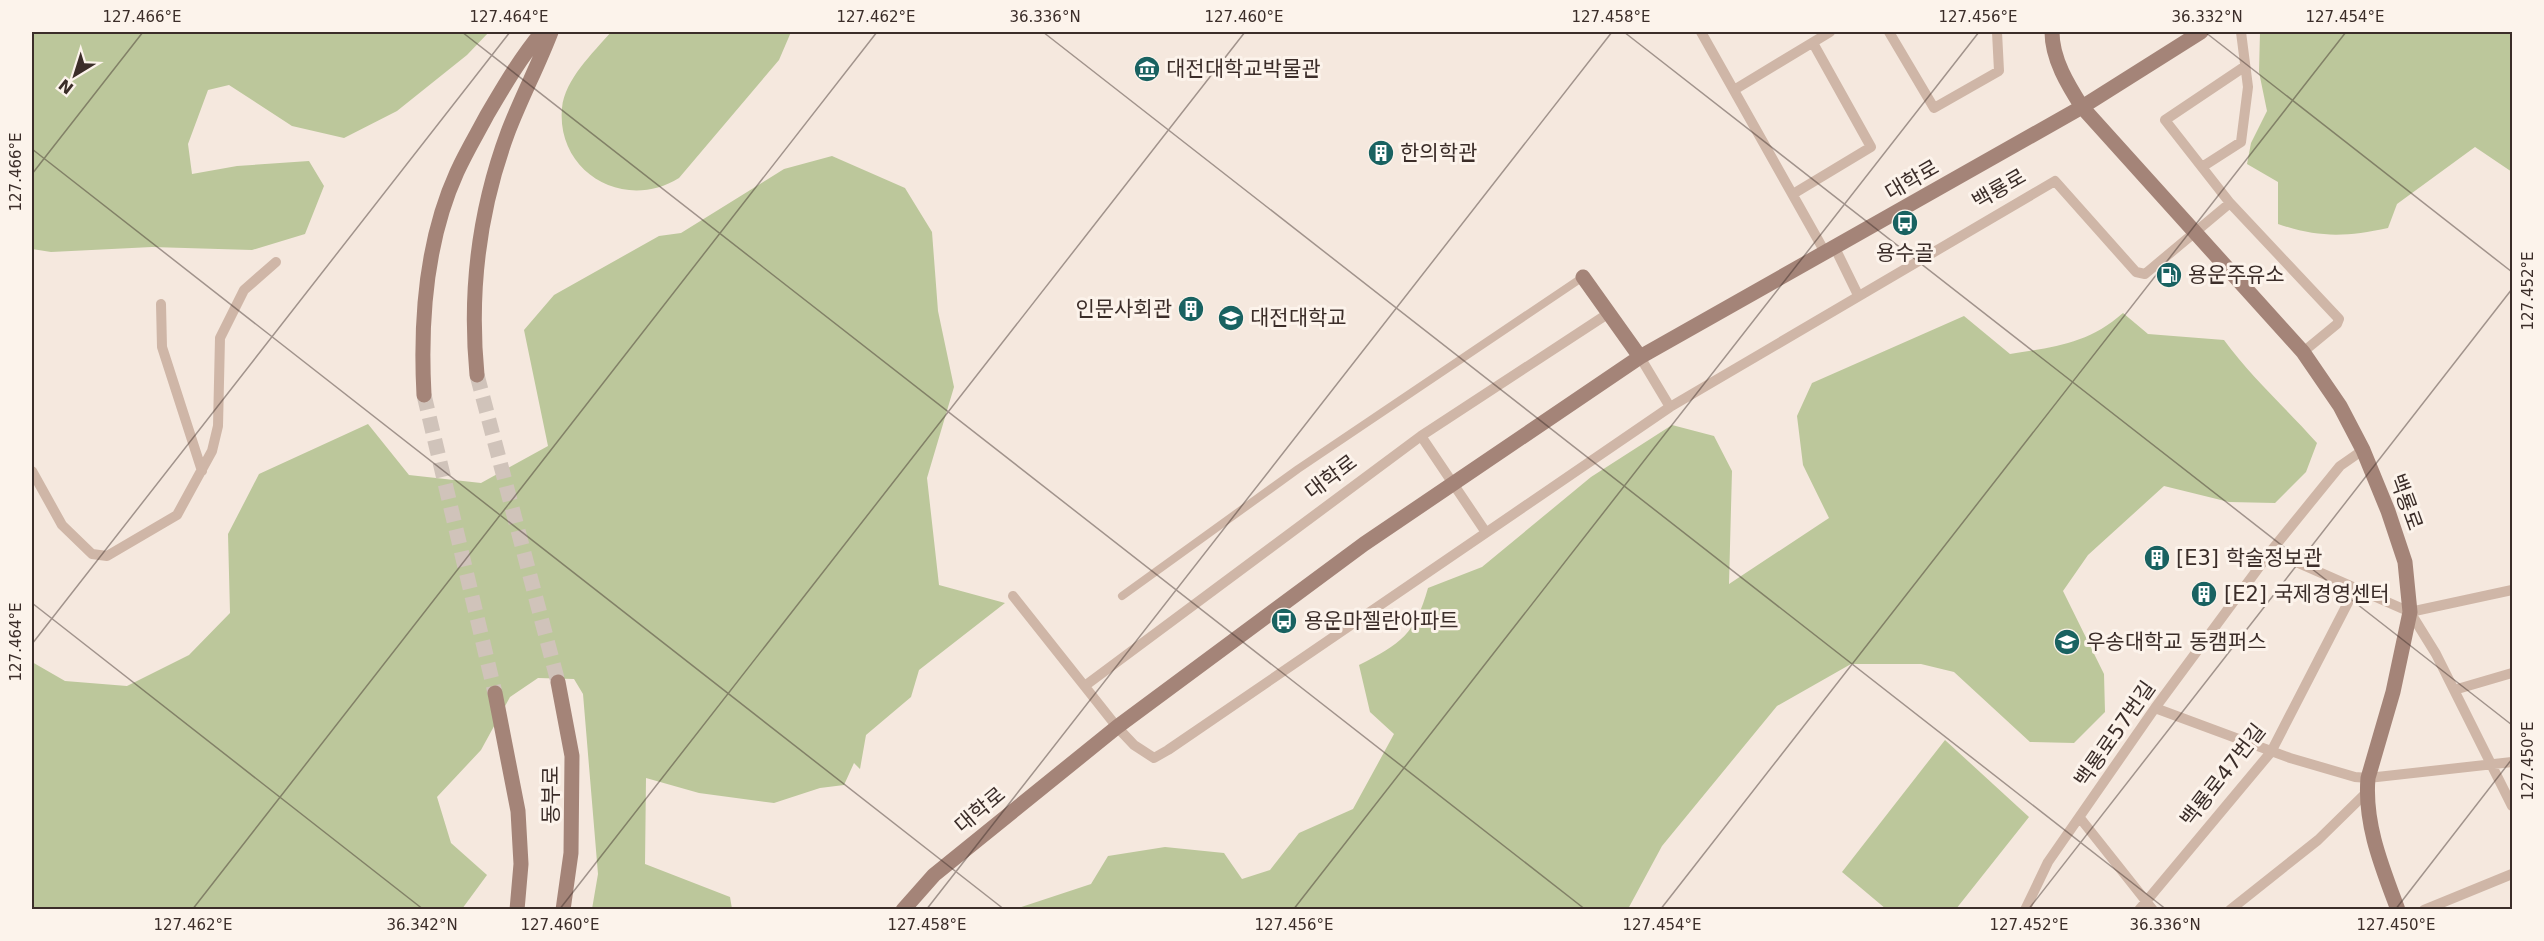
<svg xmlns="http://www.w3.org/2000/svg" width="2544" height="941" font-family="'DejaVu Sans','Noto Sans KR',sans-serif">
	<rect width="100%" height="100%" fill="#f5e8de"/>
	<!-- green -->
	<path fill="#bcc79b" d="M32 32H489L467 55 397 111 344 138 292 126 229 85 208 90 188 144 192 174 237 166 309 161 324 186 305 234 252 250 152 247 51 252 32 249Z
		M611 32H791L779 60 679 178C625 212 556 173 562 108 565 79 593 53 611 32Z
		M2260 32H2512V172L2475 147 2397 204 2388 228C2346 237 2319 238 2278 224V182L2247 164 2251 143 2267 111 2259 72Z
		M832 156 905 188 932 232 938 311 954 387 927 478 939 585 1005 603 919 670 911 697 866 735 860 769 854 763 844 785 820 788 774 803 699 793 646 778 645 864 730 897 732 909H592L598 874 583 694 574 679 538 678 510 697 481 750 437 797 451 843 487 875 462 909H32V662L65 681 127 686 189 655 230 613 228 534 259 474 368 424 409 475 481 483 548 446 524 330 554 295 659 236 681 233 784 169Z
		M2123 313 2148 334 2224 340C2251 377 2286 408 2317 443L2306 472 2275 503 2229 502 2164 486 2088 555 2063 591 2104 674 2105 712 2074 743 2030 742 1954 672 1921 664H1851L1777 706 1662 846 1628 909H1015L1091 884 1108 856 1165 847 1224 853 1242 879 1270 870 1299 833 1353 809 1394 734 1370 712 1359 665C1401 644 1415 634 1428 588L1482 567 1591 477 1672 425 1714 436 1732 471 1729 584 1829 518 1803 465 1797 416 1812 383 1964 316 2010 354C2054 347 2088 344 2123 313Z
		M1945 740 2029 817 1956 909H1886L1842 872Z"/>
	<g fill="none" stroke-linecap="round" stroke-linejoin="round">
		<!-- secondary-tunnel -->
		<path stroke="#d0c3ba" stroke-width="15" stroke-dasharray="15 8" stroke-linecap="butt" d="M477 375 558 682
			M424 395 495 693"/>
		<!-- pedestrian -->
		<path stroke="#cfb6a7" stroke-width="8" d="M1122 596 1298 469 1583 277"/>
		<!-- minor -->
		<path stroke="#cfb6a7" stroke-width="10" d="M1701 32 1826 254
			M1889 32 1934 108 1999 71 1997 32
			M2244 67 2165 120 2230 203 2339 319 2337 324 2303 352
			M1734 90 1830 32
			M2202 167 2241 142 2248 87 2241 32
			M1793 194 1871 147 1813 43
			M1835 248 1858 295
			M161 304 162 347 202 471
			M1640 357 1670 407
			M1421 436 1485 531
			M32 471 62 525 92 554 107 556 177 515 212 451 218 426 220 338 244 290 276 262
			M2271 551 2410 612
			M1013 596 1117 727 1134 745 1154 758 1168 750 1670 407 2055 181 2136 272 2145 274 2230 203
			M2410 612 2436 654 2512 806
			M2410 612 2512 590
			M1086 685 1421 436 1609 313
			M2454 690 2512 673
			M2155 708 2290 758 2355 777 2368 778 2512 762
			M2080 818 2153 910
			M2025 910 2048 862 2155 708 2271 551 2340 466 2363 450
			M2139 910 2271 752 2355 589
			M2230 910 2318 840 2367 792
			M2424 910 2512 874"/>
		<!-- secondary -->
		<path stroke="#a48478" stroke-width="15" d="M2052 32C2052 59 2068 85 2082 107L2303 352 2340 406 2363 450 2388 511 2405 562 2410 612 2393 692 2368 778C2364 824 2382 867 2398 910
			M1583 277 1640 357
			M477 375C469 292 479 210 508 132 521 98 538 66 551 32
			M424 395C420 321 426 240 457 172 466 152 477 134 487 115 504 86 521 57 542 32
			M558 682 572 756 571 853 563 910
			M495 693 518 811 521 864 517 910
			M903 910 934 875 1117 727 1364 544 1640 357 2082 107 2201 32"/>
	</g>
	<!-- ticks -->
	<path fill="none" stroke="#3b2d29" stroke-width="1.5" stroke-opacity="0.45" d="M462 32 1586 910M1043 32 2167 910M1624 32 2512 725M2205 32 2512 272M32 149 1005 910M32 174 143 32M32 603 424 910M32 644 510 32M192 910 877 32M559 910 1245 32M926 910 1612 32M1293 910 1979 32M1660 910 2346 32M2028 910 2512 289M2395 910 2512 759"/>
	<!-- icons -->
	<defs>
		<g id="museum-disc" transform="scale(1.35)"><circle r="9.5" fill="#196261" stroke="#fcf3eb"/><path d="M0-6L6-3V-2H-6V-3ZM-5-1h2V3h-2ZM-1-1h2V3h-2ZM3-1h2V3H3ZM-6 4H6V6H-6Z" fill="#fff"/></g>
		<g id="building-disc" transform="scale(1.35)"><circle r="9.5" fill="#196261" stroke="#fcf3eb"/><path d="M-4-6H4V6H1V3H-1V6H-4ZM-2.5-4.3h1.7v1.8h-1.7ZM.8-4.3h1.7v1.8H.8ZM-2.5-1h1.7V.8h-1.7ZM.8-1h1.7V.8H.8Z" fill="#fff"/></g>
		<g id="bus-disc" transform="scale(1.35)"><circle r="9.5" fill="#196261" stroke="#fcf3eb"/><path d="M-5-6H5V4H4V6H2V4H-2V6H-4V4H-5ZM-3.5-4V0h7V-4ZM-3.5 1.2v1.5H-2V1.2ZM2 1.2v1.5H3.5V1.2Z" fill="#fff"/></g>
		<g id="fuel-disc" transform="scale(1.35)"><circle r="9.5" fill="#196261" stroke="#fcf3eb"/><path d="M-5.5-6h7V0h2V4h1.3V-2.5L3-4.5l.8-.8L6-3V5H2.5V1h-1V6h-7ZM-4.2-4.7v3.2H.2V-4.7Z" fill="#fff"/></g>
		<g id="university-disc" transform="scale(1.35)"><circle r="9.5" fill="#196261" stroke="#fcf3eb"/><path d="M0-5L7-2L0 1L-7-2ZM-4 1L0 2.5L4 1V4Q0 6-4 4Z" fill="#fff"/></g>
	</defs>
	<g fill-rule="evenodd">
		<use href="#museum-disc" x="1147" y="69"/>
		<use href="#building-disc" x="1381" y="153"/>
		<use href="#bus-disc" x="1905" y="223"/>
		<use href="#fuel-disc" x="2169" y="275"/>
		<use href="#building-disc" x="1191" y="309"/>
		<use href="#university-disc" x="1231" y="318"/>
		<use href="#building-disc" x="2157" y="558"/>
		<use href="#building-disc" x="2204" y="594"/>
		<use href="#bus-disc" x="1284" y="621"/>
		<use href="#university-disc" x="2067" y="642"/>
	</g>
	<g text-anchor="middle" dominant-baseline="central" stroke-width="6" stroke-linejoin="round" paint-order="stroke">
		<!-- poi labels -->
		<g font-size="21" fill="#3b2d29" stroke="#fcf3eb" text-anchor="start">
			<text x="1166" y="69">대전대학교박물관</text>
			<text x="1400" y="153">한의학관</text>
			<text x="1905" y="253" text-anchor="middle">용수골</text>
			<text x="2188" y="275">용운주유소</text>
			<text x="1172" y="309" text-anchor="end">인문사회관</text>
			<text x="1250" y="318">대전대학교</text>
			<text x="2176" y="558">[E3] 학술정보관</text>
			<text x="2224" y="594">[E2] 국제경영센터</text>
			<text x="1304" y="621">용운마젤란아파트</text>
			<text x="2086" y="642">우송대학교 동캠퍼스</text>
		</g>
		<!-- street labels -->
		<g font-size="21" fill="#3b2d29" stroke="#fcf3eb">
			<text transform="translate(1912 180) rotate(-30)">대학로</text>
			<text transform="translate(1999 189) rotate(-30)">백룡로</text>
			<text transform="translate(1331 477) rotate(-37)">대학로</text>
			<text transform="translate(2406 502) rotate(70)">백룡로</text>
			<text transform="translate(2115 734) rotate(-55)">백룡로57번길</text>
			<text transform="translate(2223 775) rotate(-52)">백룡로47번길</text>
			<text transform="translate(551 795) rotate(-90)">동부로</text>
			<text transform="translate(980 810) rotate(-40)">대학로</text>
		</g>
	</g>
	<!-- border -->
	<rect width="2544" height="941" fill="none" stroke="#fcf3eb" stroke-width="66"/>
	<!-- north arrow -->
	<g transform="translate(75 75) rotate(218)" stroke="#fcf3eb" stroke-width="4.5" paint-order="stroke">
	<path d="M0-4.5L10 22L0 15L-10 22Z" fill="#3b2d29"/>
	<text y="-9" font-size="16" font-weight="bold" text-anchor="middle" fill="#3b2d29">N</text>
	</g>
	<rect x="33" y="33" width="2478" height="875" fill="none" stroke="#3b2d29" stroke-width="2"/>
	<g font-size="15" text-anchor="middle" fill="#3b2d29">
		<text x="142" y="22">127.466°E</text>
		<text x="509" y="22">127.464°E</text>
		<text x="876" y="22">127.462°E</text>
		<text x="1045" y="22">36.336°N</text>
		<text x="1244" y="22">127.460°E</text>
		<text x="1611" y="22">127.458°E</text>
		<text x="1978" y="22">127.456°E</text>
		<text x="2207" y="22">36.332°N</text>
		<text x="2345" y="22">127.454°E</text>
		<text transform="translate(16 172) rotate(-90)" y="5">127.466°E</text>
		<text transform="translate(2528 291) rotate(-90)" y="5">127.452°E</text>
		<text transform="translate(16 642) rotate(-90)" y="5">127.464°E</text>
		<text transform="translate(2528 761) rotate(-90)" y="5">127.450°E</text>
		<text x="193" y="930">127.462°E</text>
		<text x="422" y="930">36.342°N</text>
		<text x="560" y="930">127.460°E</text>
		<text x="927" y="930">127.458°E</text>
		<text x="1294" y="930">127.456°E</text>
		<text x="1662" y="930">127.454°E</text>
		<text x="2029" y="930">127.452°E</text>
		<text x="2165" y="930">36.336°N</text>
		<text x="2396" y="930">127.450°E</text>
	</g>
</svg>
